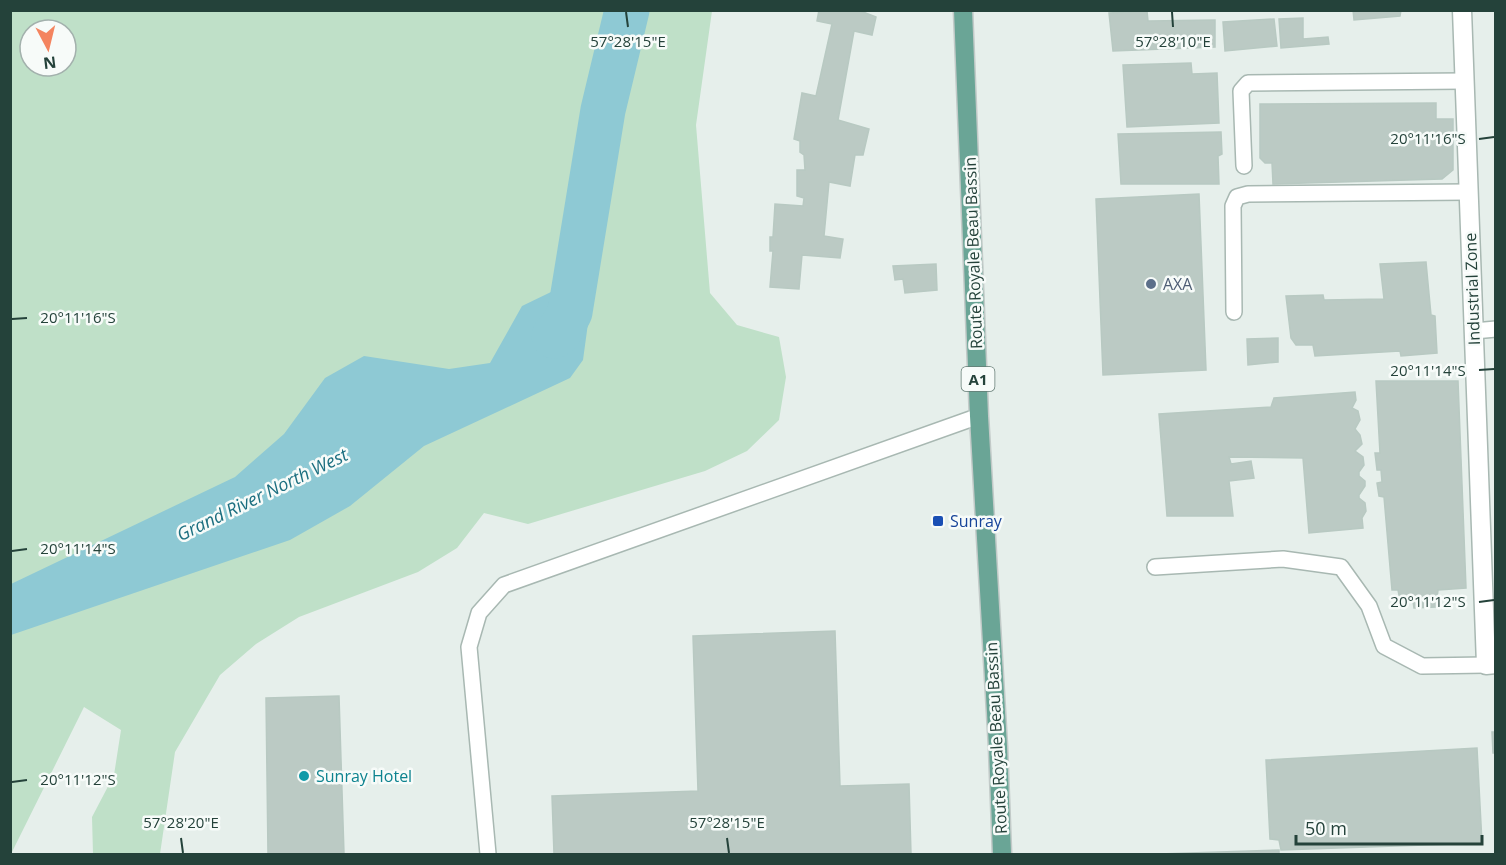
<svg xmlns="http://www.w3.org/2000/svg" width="1506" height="865" font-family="'Open Sans',sans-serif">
	<rect width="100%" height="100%" fill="#e6efeb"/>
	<!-- green -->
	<path fill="#bfe0c8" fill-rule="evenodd" d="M10 11H712L696 125 710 293 737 325 779 337 786 377 779 420 747 451 705 471 528 524 484 513 457 548 418 572 299 617 256 644 220 675 175 752 160 854H93L92 817 114 775 121 730 84 707 11 854ZM30 30H66V66H30Z"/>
	<!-- water -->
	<path fill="#8ec9d4" d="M580 278 592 294 583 360 570 378 424 446 350 506 290 540 11 635V584L235 477 284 434 325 378 364 356 449 369 490 363 522 306Z"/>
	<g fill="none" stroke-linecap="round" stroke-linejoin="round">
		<!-- river -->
		<path stroke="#8ec9d4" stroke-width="45" d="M554 336 560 331 570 312 603 110 627 10"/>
	</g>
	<!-- building -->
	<path fill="#bbcac4" stroke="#b8c9c2" stroke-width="1.5" d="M819 10H858L876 17 872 35 854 31 838 120 869 129 863 155H855L850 186 829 182 824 236 843 239 840 258 802 255 799 289 770 287 773 251H770V237H773L775 204 803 206 804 198 797 196V170H805L804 155 800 152V141L794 139 802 93 816 96 832 24 817 21Z
		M1353 10H1401L1400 16 1354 20Z
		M1147 11 1148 21 1215 20V47L1113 51 1109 13Z
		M1303 18V39L1328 37 1329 44 1281 48 1279 19Z
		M1274 19 1277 46 1225 51 1223 22Z
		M1191 63 1192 74 1217 73 1219 123 1127 127 1123 65Z
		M1436 103V119H1453V170L1442 179 1273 184 1272 163H1265L1260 158V104Z
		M1221 132 1222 154 1218 156 1219 184H1121L1118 134Z
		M1199 194 1206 370 1103 375 1096 199Z
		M1426 262 1431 315 1435 316 1437 353 1401 356 1400 351 1315 356 1313 345H1296L1291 338 1286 296 1323 295 1324 300 1384 299 1380 264Z
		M936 264 937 290 905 293 903 279 895 280 893 266Z
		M1278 338V362L1248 365 1247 339Z
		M1376 381H1458L1466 588 1438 590 1436 607 1414 608 1413 601 1400 600 1398 590H1392L1384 497 1379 496 1377 483 1382 482 1381 470H1377L1375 453H1380Z
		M1355 392 1356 400 1352 408 1358 411 1360 420 1355 429 1360 435 1362 444 1355 451 1363 457 1364 465 1359 472V476L1365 481V486L1359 495V498L1365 503 1366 511 1362 518 1363 528 1309 533 1303 458 1229 457 1231 464 1251 461 1254 478 1229 481 1233 516H1167L1159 414 1271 407 1274 398Z
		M835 631 840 786 909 784 911 854H554L552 796 698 791 693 636Z
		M339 696 344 854H268L266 698Z
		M1492 732H1496V753H1493Z
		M1477 748 1482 843 1281 850 1279 840 1270 839 1266 760Z
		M1279 850V854H1159Z"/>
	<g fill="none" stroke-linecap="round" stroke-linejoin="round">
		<!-- lane casing -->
		<g stroke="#a8b8b2" stroke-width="18">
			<path id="lane" d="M1244 166 1241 91 1248 83 1464 81
				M1234 312 1233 206 1237 197 1248 194 1468 192
				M1474 331 1496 329
				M1155 567 1283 559 1341 567 1369 606 1384 646 1422 666 1486 665
				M488 854 469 647 479 613 504 585 979 416"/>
		</g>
		<!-- street casing -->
		<g stroke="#a8b8b2" stroke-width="21">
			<path id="street" d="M1462 10 1486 665 1496 664"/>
		</g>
		<!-- primary casing -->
		<g stroke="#c2cac8" stroke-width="21">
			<path id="primary" d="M963 10 979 416 998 747 1002 854"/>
		</g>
		<!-- lane -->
		<use href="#lane" stroke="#fff" stroke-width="15"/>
		<!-- street -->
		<use href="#street" stroke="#fff" stroke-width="18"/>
		<!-- primary -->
		<use href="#primary" stroke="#6aa596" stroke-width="18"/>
	</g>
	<!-- ticks -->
	<path fill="none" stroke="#24423a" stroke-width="2" d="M626 12 628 27M1172 12 1173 27M1479 139 1494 137M12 319 27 318M1479 370 1494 369M12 551 27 549M1479 602 1494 600M12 782 27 780M181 838 183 853M727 838 729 853"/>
	<!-- markers -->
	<circle fill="#5c6f8a" stroke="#f7fbf9" stroke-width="2" cx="1151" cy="284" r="6"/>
	<rect fill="#1a4fb4" stroke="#f7fbf9" stroke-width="2" x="932" y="515" width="12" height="12" rx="3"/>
	<circle fill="#0f9aa8" stroke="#f7fbf9" stroke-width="2" cx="304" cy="776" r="6"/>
	<g text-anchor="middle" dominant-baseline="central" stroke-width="5" stroke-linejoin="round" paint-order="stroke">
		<!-- shield labels -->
		<rect fill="#f7fbf9" stroke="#637a73" stroke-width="1.5" x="961.5" y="367" width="33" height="24" rx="4.5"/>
		<g font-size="15" font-weight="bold" fill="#24423a">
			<text x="978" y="379">A1</text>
		</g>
		<!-- street labels -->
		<g font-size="16" fill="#24423a" stroke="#f7fbf9">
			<text transform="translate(973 253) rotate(-92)">Route Royale Beau Bassin</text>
			<text transform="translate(1472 289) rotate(-92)">Industrial Zone</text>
			<text transform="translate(996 738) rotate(-93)">Route Royale Beau Bassin</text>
		</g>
		<!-- service labels -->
		<g font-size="16" fill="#4e5e75" stroke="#f7fbf9" text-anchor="start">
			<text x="1163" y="284">AXA</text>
		</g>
		<!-- transit labels -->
		<g font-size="16" fill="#164399" stroke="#f7fbf9" text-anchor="start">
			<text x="950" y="521">Sunray</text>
		</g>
		<!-- culture labels -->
		<g font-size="16" fill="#0d838f" stroke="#f7fbf9" text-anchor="start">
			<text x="316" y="776">Sunray Hotel</text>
		</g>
		<!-- water labels -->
		<g font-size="18" font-style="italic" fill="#1c6f80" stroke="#f7fbf9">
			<text transform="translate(262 494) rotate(-26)">Grand River North West</text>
		</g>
	</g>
	<g font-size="15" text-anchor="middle" fill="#24423a" stroke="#f7fbf9" stroke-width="5" stroke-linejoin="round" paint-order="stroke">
		<text x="628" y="47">57°28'15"E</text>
		<text x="1173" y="47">57°28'10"E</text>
		<text x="1428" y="144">20°11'16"S</text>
		<text x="78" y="323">20°11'16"S</text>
		<text x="1428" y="376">20°11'14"S</text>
		<text x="78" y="554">20°11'14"S</text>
		<text x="1428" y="607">20°11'12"S</text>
		<text x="78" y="785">20°11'12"S</text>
		<text x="181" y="828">57°28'20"E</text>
		<text x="727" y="828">57°28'15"E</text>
	</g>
	<!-- border -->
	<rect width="1506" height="865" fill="none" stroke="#24423a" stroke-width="24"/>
	<!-- north arrow -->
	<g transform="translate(48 48) rotate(173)"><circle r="28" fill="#f7fbf9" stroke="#a3b1ad" stroke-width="1.5"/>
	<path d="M0-4.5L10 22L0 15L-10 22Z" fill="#f4845f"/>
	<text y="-9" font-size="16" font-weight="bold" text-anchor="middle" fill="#24423a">N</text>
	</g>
	<!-- scale -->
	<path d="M1296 835v9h186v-9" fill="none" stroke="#24423a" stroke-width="3"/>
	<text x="1305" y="835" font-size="18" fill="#24423a" stroke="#f7fbf9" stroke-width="4.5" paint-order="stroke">50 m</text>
</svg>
